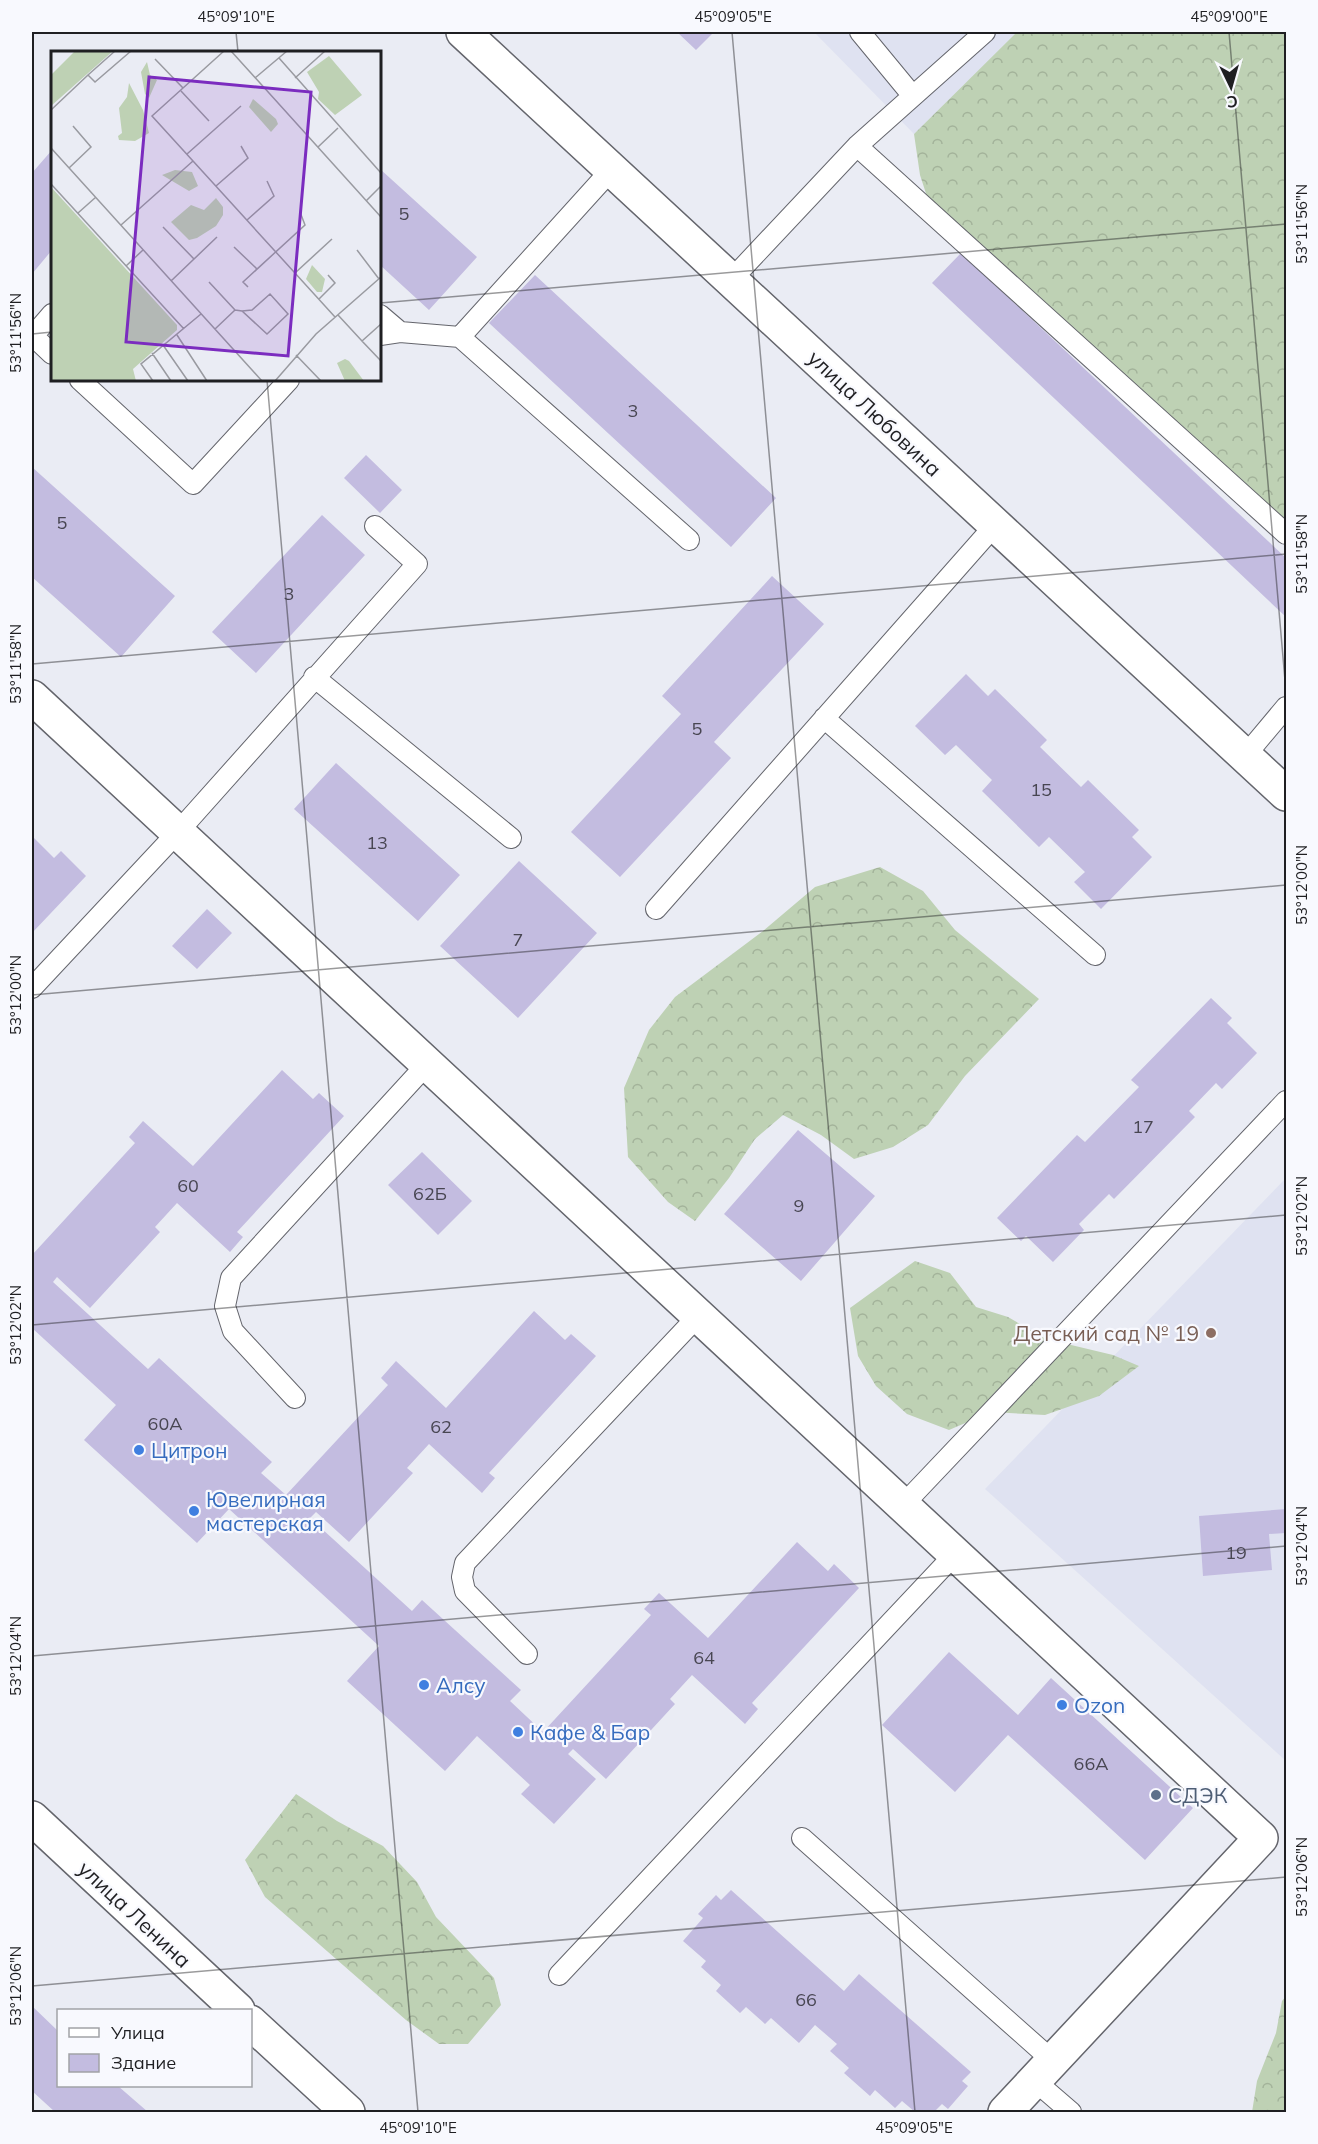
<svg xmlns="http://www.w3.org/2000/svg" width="1318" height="2144" font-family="Mulish,sans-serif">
	<defs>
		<pattern id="forest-crowns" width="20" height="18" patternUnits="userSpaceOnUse" patternTransform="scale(1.5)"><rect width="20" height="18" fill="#bed1b4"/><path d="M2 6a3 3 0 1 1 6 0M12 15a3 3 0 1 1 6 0" fill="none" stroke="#a3b39a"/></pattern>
	</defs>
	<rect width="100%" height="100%" fill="#eaecf4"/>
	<!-- built -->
	<path fill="#dfe2f1" d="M814 32H1017L914 134Z
		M1286 1178V1761L985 1489Z"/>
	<!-- forest -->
	<path fill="url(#forest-crowns)" d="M1017 32H1286V532L933 215 920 175 914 134Z
		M880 867 923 891 955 930 1039 999 965 1076 928 1125 893 1147 854 1159 821 1135 783 1115 755 1139 729 1178 695 1221 668 1202 628 1157 624 1088 649 1030 675 997 763 931 815 887Z
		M915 1261 950 1273 976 1307 1008 1317 1046 1339 1113 1355 1139 1366 1099 1396 1045 1415 991 1412 949 1430 907 1414 876 1386 858 1356 850 1308Z
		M296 1794 337 1821 383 1846 417 1882 436 1917 494 1978 501 2005 468 2044H439L406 2020 265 1897 245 1860Z
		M1286 1996V2112H1252L1257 2081 1276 2033 1282 2001Z"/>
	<!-- building -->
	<path fill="#c3bce0" d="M677 32H714L696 50Z
		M52 150V250L32 274V173Z
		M380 169 477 257 429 310 380 265Z
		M961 253 1286 558V617L932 283Z
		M535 275 776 498 731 547 489 323Z
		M366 455 402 490 380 513 344 478Z
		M32 467 175 596 121 657 32 577Z
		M322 515 365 555 256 673 212 632Z
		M772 576 824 624 714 742 731 758 620 877 571 832 681 714 662 696Z
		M966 674 988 696 995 689 1047 740 1040 747 1081 787 1088 780 1139 830 1132 837 1152 857 1101 909 1074 882 1085 872 1049 837 1039 847 982 791 992 780 956 745 945 755 915 726Z
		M336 763 460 875 418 921 294 809Z
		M32 836 54 858 61 851 86 876 32 933Z
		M519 861 597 933 518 1018 440 946Z
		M207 909 232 933 197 969 172 946Z
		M1211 998 1232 1018 1227 1023 1257 1053 1222 1089 1216 1083 1189 1111 1195 1117 1114 1199 1109 1194 1079 1224 1084 1230 1053 1262 1026 1236 1021 1241 997 1218 1077 1135 1085 1142 1139 1087 1131 1080Z
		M282 1070 313 1099 319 1093 344 1116 237 1232 243 1237 230 1252 177 1203 155 1227 160 1232 90 1308 57 1277 53 1282 148 1369 159 1358 272 1462 261 1473 286 1495 388 1385 381 1378 396 1361 446 1408 534 1311 565 1340 571 1334 596 1356 489 1473 495 1478 482 1493 429 1444 407 1468 413 1473 349 1542 316 1512 310 1518 412 1611 422 1600 521 1690 510 1701 543 1732 651 1615 644 1609 659 1593 708 1638 797 1542 828 1571 834 1564 859 1588 752 1703 758 1709 745 1724 692 1675 670 1699 675 1704 606 1779 573 1749 568 1754 596 1779 554 1824 521 1794 530 1785 477 1736 445 1771 347 1681 379 1646 229 1509 197 1543 84 1440 116 1405 32 1328V1255L135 1143 129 1137 143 1121 193 1166Z
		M798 1130 875 1196 801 1281 724 1214Z
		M422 1152 472 1201 438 1235 388 1185Z
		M1286 1509V1533L1269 1534 1272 1570 1203 1576 1199 1516Z
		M949 1652 1018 1715 1051 1678 1193 1808 1145 1860 1008 1735 955 1792 882 1725Z
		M731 1890 844 1991 859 1974 971 2072 962 2081 968 2086 948 2109 942 2104 934 2112H915L902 2101 895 2108 875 2090 870 2096 844 2073 849 2068 830 2051 837 2044 815 2025 799 2043 771 2018 765 2024 746 2007 740 2013 716 1991 721 1985 701 1967 706 1961 683 1941 703 1918 698 1914 716 1895 721 1900Z
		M32 2006 58 2031V2086H118L148 2112H55L32 2091Z"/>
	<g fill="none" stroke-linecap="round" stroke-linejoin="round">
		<!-- service casing -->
		<g stroke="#64656c" stroke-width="22">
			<path id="service" d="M860 32 912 95
				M857 146 1286 534
				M612 169 460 337 689 540
				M731 280 857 146 985 32
				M52 314 33 336 52 354
				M380 315 400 332
				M380 335 400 332 460 337
				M80 380 193 484 289 380
				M314 677 511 838
				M824 718 1095 955
				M1245 756 1286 707
				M656 909 995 525
				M32 988 177 833 417 564 375 526
				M295 1398 233 1331 225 1306 231 1278 428 1063
				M903 1505 1286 1101
				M527 1654 465 1591 462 1577 465 1563 699 1315
				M802 1838 1053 2061
				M559 1975 955 1554
				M1035 2081 1071 2112"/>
		</g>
		<!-- minor casing -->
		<g stroke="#64656c" stroke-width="36">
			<path id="minor" d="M463 32 1286 794
				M32 697 1261 1838 1005 2112"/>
		</g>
		<!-- secondary casing -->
		<g stroke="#64656c" stroke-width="36">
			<path id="secondary" d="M32 1818 238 2010
				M250 2022 348 2112"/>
		</g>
		<!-- service -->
		<use href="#service" stroke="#fff" stroke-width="20"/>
		<!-- minor -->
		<use href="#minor" stroke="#fff" stroke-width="33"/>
		<!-- secondary -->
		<use href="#secondary" stroke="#fff" stroke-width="33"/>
	</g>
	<!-- ticks -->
	<path fill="none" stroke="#1f1f22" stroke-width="1.5" stroke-opacity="0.45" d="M236 32 238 52M732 32 915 2112M1229 32 1286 692M380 303 1286 224M32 334 52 332M267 380 418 2112M32 664 1286 554M32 995 1286 885M32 1325 1286 1215M32 1656 1286 1546M32 1986 1286 1877"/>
	<!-- markers -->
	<circle fill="#8d6e63" stroke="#f8f9fe" stroke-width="2" cx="1211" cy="1333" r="6"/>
	<g fill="#3f7fe0" stroke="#f8f9fe" stroke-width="2">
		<circle cx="139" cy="1450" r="6"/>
		<circle cx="194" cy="1511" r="6"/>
		<circle cx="424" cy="1685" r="6"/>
		<circle cx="1062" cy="1705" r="6"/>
		<circle cx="518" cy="1732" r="6"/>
	</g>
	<circle fill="#5c6f8a" stroke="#f8f9fe" stroke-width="2" cx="1156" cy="1795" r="6"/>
	<g text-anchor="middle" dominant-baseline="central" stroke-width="4.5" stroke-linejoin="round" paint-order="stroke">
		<!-- number labels -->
		<g font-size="18" fill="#484652">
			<text x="404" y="213">5</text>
			<text x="633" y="410">3</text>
			<text x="62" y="522">5</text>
			<text x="289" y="593">3</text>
			<text x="697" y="728">5</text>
			<text x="1041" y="789">15</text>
			<text x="377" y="842">13</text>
			<text x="518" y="939">7</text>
			<text x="1143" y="1126">17</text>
			<text x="188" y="1185">60</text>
			<text x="430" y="1193">62Б</text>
			<text x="799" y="1205">9</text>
			<text x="165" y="1423">60А</text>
			<text x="441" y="1426">62</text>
			<text x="1236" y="1552">19</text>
			<text x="704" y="1657">64</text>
			<text x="1091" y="1763">66А</text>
			<text x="806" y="1999">66</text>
		</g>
		<!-- street labels -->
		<g font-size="21" fill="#1f1f22" stroke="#f8f9fe">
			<text transform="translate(875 413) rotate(43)">улица Любовина</text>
			<text transform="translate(135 1914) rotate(43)">улица Ленина</text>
		</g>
		<!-- education labels -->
		<g font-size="21" fill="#785e54" stroke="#f8f9fe" text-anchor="end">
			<text x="1199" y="1333">Детский сад № 19</text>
		</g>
		<!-- shop labels -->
		<g font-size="21" fill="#366cbe" stroke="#f8f9fe" text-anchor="start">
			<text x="151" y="1450">Цитрон</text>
			<text x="206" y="1499">Ювелирная<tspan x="206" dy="24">мастерская</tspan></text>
			<text x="436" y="1685">Алсу</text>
			<text x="1074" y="1705">Ozon</text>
			<text x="530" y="1732">Кафе &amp; Бар</text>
		</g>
		<!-- service labels -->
		<g font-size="21" fill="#4e5e75" stroke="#f8f9fe" text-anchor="start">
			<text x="1168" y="1795">СДЭК</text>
		</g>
	</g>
	<!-- overview -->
	<g transform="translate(51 51)">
		<rect width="330" height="330" fill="#eaecf4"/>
		<path d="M24 0H62L0 55V24ZM278 5 311 44 284 64 267 48 268 41 256 21ZM96 11 99 24 106 29 98 47 94 43 90 21ZM78 32 92 59 98 82 84 90 68 89 67 85 71 82 68 57 76 46ZM202 48 225 68 227 73 220 81 198 56ZM124 119 141 121 147 135 138 140 111 124ZM0 136 126 274V279L82 318 85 330H0ZM165 147 172 156V164L165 175 146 187 138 189 120 171 140 154 153 159ZM261 214 274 228 271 241H266L255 228ZM294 308 298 310 313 330H294L286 312Z" fill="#bed1b4"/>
		<path fill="none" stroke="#999aa0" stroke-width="1.5" d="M173 0 101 65 284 266M180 0 330 166M228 7 330 122M104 8 132 37M37 24 64 0M204 27 236 0M244 27 274 0M130 40 158 70M0 59 37 24 44 31 80 0M267 96 287 77M0 97 211 330M136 103 190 55M18 117 40 96 22 75M0 133 133 278M165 135 197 107 190 95M315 150 330 135M27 162 45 146M196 169 223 145 216 130M70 174 142 110M112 176 143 208M183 196 206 218M306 199 328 228M75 215 92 199M244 222 281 188M120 230 166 186M158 231 184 259 164 278M197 236 192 231 254 174 249 161M268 248 284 232 277 224M184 259 191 260 216 283 237 263 219 243 201 259 191 260M287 264 311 290M330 273 311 290 330 310M126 284 156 330M112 294 137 330M101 302 120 330M245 304 270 330M102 330 90 313 150 263M224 330 265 283 330 226"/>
		<path fill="#7b2cbf" fill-opacity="0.15" stroke="#7b2cbf" stroke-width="3" d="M98 26 260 41 237 305 75 291Z"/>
		<rect width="330" height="330" fill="none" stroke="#1f1f22" stroke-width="3"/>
	</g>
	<!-- border -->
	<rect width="1318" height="2144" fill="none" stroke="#f8f9fe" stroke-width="66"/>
	<!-- legend -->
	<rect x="57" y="2009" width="195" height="78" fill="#f8f9fe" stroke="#a1a2a6" stroke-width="1.5"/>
	<rect x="69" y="2028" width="30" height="9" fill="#ffffff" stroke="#a1a2a6" stroke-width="1.5"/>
	<text x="111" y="2039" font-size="18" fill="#1f1f22">Улица</text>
	<rect x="69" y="2054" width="30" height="18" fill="#c3bce0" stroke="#a1a2a6" stroke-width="1.5"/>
	<text x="111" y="2069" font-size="18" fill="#1f1f22">Здание</text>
	<!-- north arrow -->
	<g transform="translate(1231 87) rotate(175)" stroke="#f8f9fe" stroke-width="4.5" paint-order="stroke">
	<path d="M0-4.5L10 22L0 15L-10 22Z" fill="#1f1f22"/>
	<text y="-9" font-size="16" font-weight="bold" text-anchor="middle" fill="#1f1f22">С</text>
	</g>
	<rect x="33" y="33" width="1252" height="2078" fill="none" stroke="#1f1f22" stroke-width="2"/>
	<g font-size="15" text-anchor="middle" fill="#1f1f22">
		<text x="236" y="22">45°09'10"E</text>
		<text x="733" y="22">45°09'05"E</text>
		<text x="1229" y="22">45°09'00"E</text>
		<text transform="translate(1302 224) rotate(-90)" y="5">53°11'56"N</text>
		<text transform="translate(16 333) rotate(-90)" y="5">53°11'56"N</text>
		<text transform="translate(1302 554) rotate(-90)" y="5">53°11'58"N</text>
		<text transform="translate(16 664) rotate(-90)" y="5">53°11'58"N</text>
		<text transform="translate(1302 885) rotate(-90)" y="5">53°12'00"N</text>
		<text transform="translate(16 995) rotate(-90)" y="5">53°12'00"N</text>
		<text transform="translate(1302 1216) rotate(-90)" y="5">53°12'02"N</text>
		<text transform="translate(16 1325) rotate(-90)" y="5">53°12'02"N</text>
		<text transform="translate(1302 1546) rotate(-90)" y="5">53°12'04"N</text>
		<text transform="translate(16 1656) rotate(-90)" y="5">53°12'04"N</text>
		<text transform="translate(1302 1877) rotate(-90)" y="5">53°12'06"N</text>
		<text transform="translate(16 1986) rotate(-90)" y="5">53°12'06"N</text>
		<text x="418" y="2133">45°09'10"E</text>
		<text x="914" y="2133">45°09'05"E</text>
	</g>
</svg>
